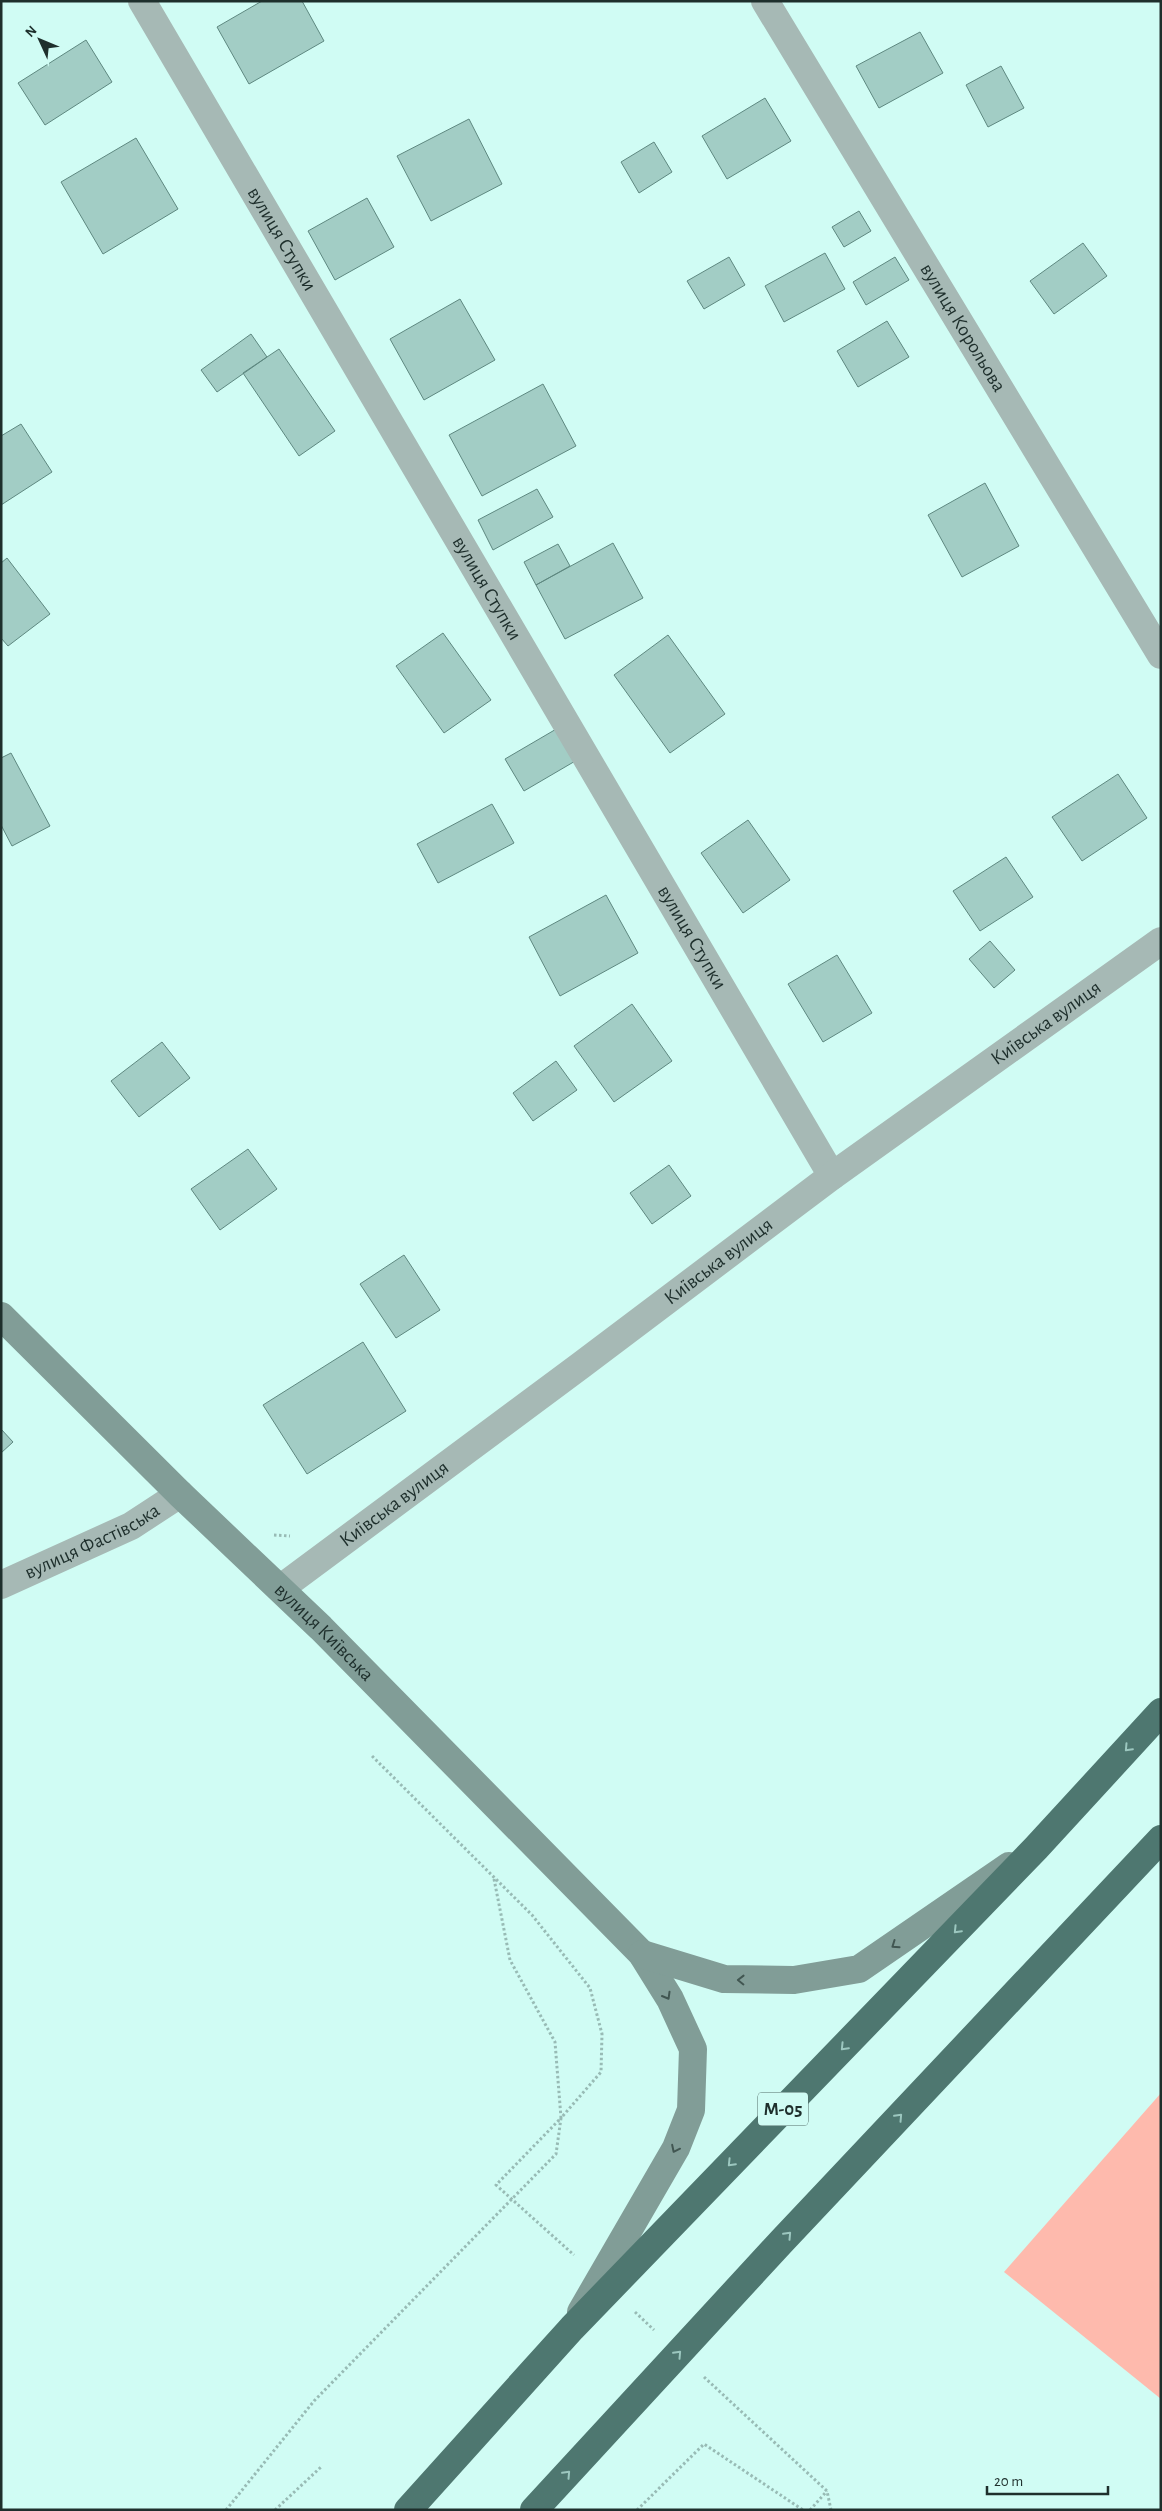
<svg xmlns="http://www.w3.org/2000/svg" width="1162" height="2511" font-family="'Alegreya Sans',sans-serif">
	<rect width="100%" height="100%" fill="#d0fcf4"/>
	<!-- green -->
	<path fill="#febaad" d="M1161 2093V2399L1004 2272Z"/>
	<!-- building -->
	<path fill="#a2cdc5" stroke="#5e8880" d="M262 1H302L324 41 249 84 217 27Z
		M920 32 943 73 879 108 856 66Z
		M86 40 112 82 45 125 18 83Z
		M1001 66 1024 108 988 127 966 85Z
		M765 98 791 141 727 179 702 136Z
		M469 119 502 184 431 221 397 156Z
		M136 138 178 209 103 254 61 182Z
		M654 142 672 172 639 193 621 162Z
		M367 198 394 247 335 280 308 231Z
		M859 211 871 231 844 247 832 227Z
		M1083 243 1107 276 1054 314 1030 281Z
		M825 253 845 289 784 322 765 286Z
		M729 257 745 285 704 309 687 281Z
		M895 257 909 280 866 305 853 282Z
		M460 299 495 360 424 400 390 339Z
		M887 321 909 357 858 387 837 351Z
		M251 334 267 357 217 392 201 370Z
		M279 349 335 431 299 456 243 373Z
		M543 384 576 446 482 496 449 435Z
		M21 424 52 472 1 505V436Z
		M985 483 1019 546 962 577 928 515Z
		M537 489 553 517 493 550 478 520Z
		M613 543 643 598 565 639 536 585Z
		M558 544 570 566 536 585 524 562Z
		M7 558 50 614 8 646 1 638V563Z
		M443 633 491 700 444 733 396 666Z
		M668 635 725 714 670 753 614 675Z
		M558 728 577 760 524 791 505 759Z
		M11 753 50 826 12 846 1 825V758Z
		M1118 774 1147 818 1082 861 1052 817Z
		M492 804 514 843 438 883 417 844Z
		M748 820 790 880 743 913 701 853Z
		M1006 857 1033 897 980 931 953 891Z
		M606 895 638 953 560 996 529 937Z
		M990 941 1015 970 994 988 969 959Z
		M837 955 872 1013 823 1042 788 984Z
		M632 1004 672 1061 614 1102 574 1046Z
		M162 1042 190 1078 139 1117 111 1081Z
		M556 1061 577 1090 533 1121 513 1093Z
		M248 1149 277 1189 220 1230 191 1189Z
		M669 1165 691 1196 652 1224 630 1193Z
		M404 1255 440 1310 396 1338 360 1284Z
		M363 1342 406 1411 307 1474 263 1405Z
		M1 1429 13 1442 1 1453Z"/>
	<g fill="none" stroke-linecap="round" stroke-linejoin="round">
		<!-- path -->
		<path stroke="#98bbb5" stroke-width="3" stroke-dasharray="2.5 2.5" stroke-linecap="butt" d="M274 1535 290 1536
			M494 1879 510 1960 555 2042 561 2118 496 2185 574 2255
			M635 2312 654 2330
			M704 2377 827 2491 831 2510
			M226 2510 314 2401 556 2154 561 2118 601 2072 602 2034 590 1988 532 1915 371 1755
			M275 2510 321 2467
			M637 2510 704 2444 803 2510
			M810 2510 827 2491"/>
		<!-- street -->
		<g stroke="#a6b9b5" stroke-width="28">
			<path id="s1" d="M142 1 832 1176"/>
			<path id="s2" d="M765 1 1161 655"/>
			<path id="s3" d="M1 1585 131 1526 180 1494"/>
			<path id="s4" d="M281 1588 580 1366 832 1176 1161 941"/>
		</g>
		<!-- secondary -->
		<g stroke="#819d97" stroke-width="28">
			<path id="s5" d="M1 1316 180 1494 321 1628 642 1954 670 1999 693 2049 691 2110 676 2148 581 2312"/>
			<path d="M642 1954 724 1979 794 1980 859 1969 1009 1866"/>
		</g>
		<!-- highway -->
		<path stroke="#4e7770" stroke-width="28" d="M408 2510 572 2328 1036 1848 1161 1712
			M534 2510 782 2241 1161 1839"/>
	</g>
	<!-- one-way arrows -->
	<defs><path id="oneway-chevron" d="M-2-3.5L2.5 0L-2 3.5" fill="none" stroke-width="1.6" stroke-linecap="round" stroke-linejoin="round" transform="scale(1.25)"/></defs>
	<g stroke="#9cc7bf">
		<use href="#oneway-chevron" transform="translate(1128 1748) rotate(133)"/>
		<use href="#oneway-chevron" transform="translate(957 1930) rotate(134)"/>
		<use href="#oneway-chevron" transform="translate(844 2047) rotate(134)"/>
		<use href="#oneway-chevron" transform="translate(899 2117) rotate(-47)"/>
		<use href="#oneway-chevron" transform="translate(731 2163) rotate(134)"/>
		<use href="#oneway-chevron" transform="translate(788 2235) rotate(-47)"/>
		<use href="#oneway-chevron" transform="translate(678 2354) rotate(-47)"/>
		<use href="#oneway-chevron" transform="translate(567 2474) rotate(-47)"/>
	</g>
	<g stroke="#415651">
		<use href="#oneway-chevron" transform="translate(895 1945) rotate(145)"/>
		<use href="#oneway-chevron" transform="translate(741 1980) rotate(-179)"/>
		<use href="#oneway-chevron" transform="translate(667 1996) rotate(60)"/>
		<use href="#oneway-chevron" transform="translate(675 2149) rotate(116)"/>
	</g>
	<g text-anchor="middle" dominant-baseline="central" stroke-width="4" stroke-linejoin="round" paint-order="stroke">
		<!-- shield labels -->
		<rect fill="#d0fcf4" stroke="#536c68" stroke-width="1" x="758" y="2092.5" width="50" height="33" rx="4"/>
		<g font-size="19" font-weight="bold" fill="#1e2f2c">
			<text x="783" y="2109">М-05</text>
		</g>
		<!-- street labels -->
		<g font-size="20" fill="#1e2f2c" stroke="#d0fcf4">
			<text stroke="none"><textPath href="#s1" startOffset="276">вулиця Ступки</textPath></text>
			<text stroke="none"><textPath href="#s2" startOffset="382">вулиця Корольова</textPath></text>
			<text stroke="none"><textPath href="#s1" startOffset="681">вулиця Ступки</textPath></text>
			<text stroke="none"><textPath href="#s1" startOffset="1086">вулиця Ступки</textPath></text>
			<text stroke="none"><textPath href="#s4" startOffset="951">Київська вулиця</textPath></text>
			<text stroke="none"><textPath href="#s4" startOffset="546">Київська вулиця</textPath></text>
			<text stroke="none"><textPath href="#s4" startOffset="141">Київська вулиця</textPath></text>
			<text stroke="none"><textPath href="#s3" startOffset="101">вулиця Фастівська</textPath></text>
			<text stroke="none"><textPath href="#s5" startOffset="452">вулиця Київська</textPath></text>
		</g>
	</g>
	<!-- border -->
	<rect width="1162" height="2511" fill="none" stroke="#1e2f2c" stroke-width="5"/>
	<!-- north arrow -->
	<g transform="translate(40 40) rotate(314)" stroke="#d0fcf4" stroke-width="4" paint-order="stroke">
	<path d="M0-4L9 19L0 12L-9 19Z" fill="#1e2f2c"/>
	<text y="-8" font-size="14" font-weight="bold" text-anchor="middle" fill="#1e2f2c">N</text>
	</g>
	<!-- scale -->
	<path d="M987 2486v8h121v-8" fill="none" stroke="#1e2f2c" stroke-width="2.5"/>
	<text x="994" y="2486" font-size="15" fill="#1e2f2c" stroke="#d0fcf4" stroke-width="4" paint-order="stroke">20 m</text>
</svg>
